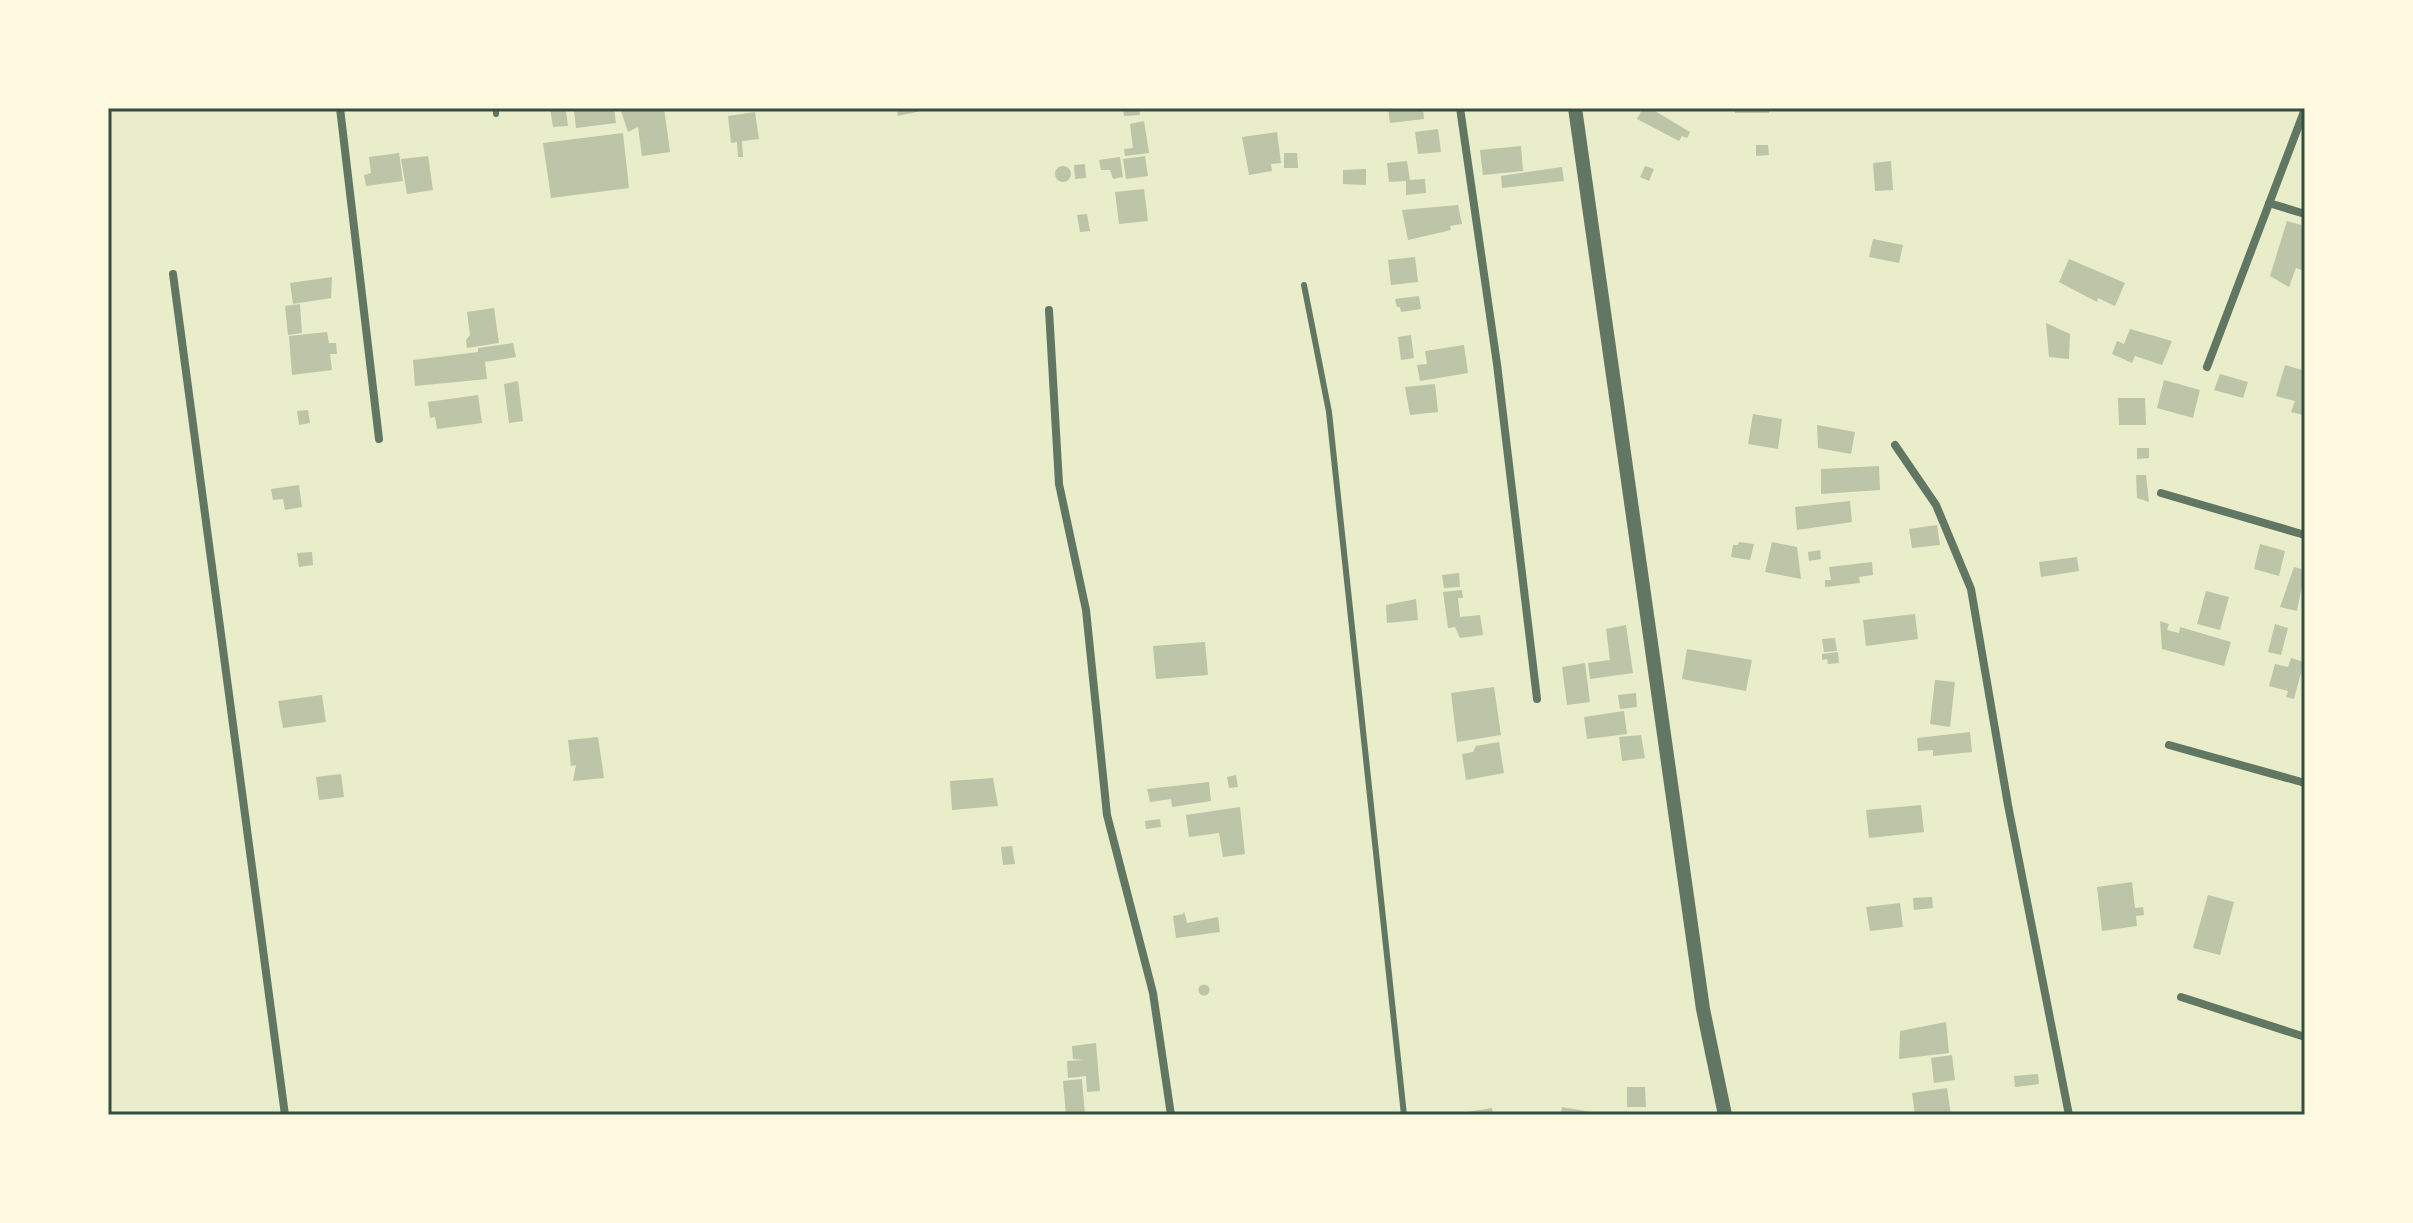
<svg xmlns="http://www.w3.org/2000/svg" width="2413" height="1223" font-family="Raleway,sans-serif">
	<rect width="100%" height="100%" fill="#e9edc9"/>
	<!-- building -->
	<path fill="#bcc5a7" d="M550 108H614L616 123 576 128 574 111H566L568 126 553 127Z
		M620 108H664L670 152 642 156 638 127 628 132Z
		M896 108H930V109L898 116Z
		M1123 108H1139L1140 115 1124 116Z
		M1388 108H1423L1424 119 1390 123Z
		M1643 108H1650L1690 132 1687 138 1682 136 1679 141 1637 119Z
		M1735 108H1769V113H1735Z
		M755 112 759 139 742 141 743 157H738L737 142 731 143 728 116Z
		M1144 121 1149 153 1125 156 1124 149 1133 148 1130 124Z
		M1438 129 1441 152 1418 154 1415 132Z
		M1277 132 1281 163 1271 164 1272 171 1249 175 1242 137Z
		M623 133 629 188 551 198 543 143Z
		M1756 145H1768L1769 155 1756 156Z
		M1521 146 1523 171 1483 175 1480 150Z
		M399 153 403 181 366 186 364 175 371 173 369 157Z
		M1284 153H1297L1298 168H1284Z
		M428 156 433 190 407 194 401 159Z
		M1145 156 1148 176 1126 179 1123 159Z
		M1120 157 1123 177 1113 179 1110 170H1101L1099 160Z
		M1407 161 1410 180 1425 179 1426 193 1406 195V181L1389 182 1387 163Z
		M1891 161 1893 190 1875 191 1873 163Z
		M1085 164 1086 178 1075 179 1074 165Z
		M1645 166 1654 169 1649 181 1640 177Z
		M1055 174a8 8 0 1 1 16 0a8 8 0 1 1-16 0Z
		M1562 167 1564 181 1502 188 1501 176Z
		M1366 169V185L1343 184V170Z
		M1144 189 1148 221 1119 224 1115 192Z
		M1458 205 1462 224 1450 226 1451 230 1408 240 1402 210Z
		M1087 214 1090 231 1080 232 1077 215Z
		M2287 221 2305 226V260L2302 270 2296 268 2289 287 2270 276Z
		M1873 239 1903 245 1899 263 1869 257Z
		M1415 257 1418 282 1391 285 1388 260Z
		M2069 259 2125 283 2115 306 2098 298 2097 302 2059 282Z
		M332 277 331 298 293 304 290 283Z
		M1419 296 1421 309 1401 312 1400 307H1397L1395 299Z
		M300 304 302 333 288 335 285 306Z
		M494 308 499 343 467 348 466 340 470 335 467 312Z
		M2046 323 2070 334 2069 359 2049 357Z
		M2130 329 2172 341 2162 365 2135 356 2132 363 2112 354 2117 341 2124 344Z
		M327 332 329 343H336L337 354H330L332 370 292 375 289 336Z
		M1411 335 1414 358 1401 360 1398 337Z
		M513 343 516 357 485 362 487 379 415 386 413 360 478 352V348Z
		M1464 345 1468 373 1420 381 1417 365 1427 364 1425 351Z
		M2285 365 2305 371 2303 415 2291 412 2295 401 2276 396Z
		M2220 374 2248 382 2243 398 2214 390Z
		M2164 380 2200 390 2193 418 2157 408Z
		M518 381 523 421 509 423 504 384Z
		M1435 384 1438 412 1410 415 1405 387Z
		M478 395 482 423 437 429 435 417 430 418 428 402Z
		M2118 398H2145L2146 425H2119Z
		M308 410 310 423 299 425 297 411Z
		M1753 414 1782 419 1778 449 1748 444Z
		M1817 425 1855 432 1851 454 1818 448Z
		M2137 448H2149V458L2137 459Z
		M1879 466 1880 490 1821 494V469Z
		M2136 475H2146L2149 502 2137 498Z
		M299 485 302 507 285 510 283 499 273 500 271 489Z
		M1850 501 1852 522 1797 530 1795 507Z
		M1937 525 1940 545 1912 548 1909 529Z
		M1739 542 1754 544 1750 560 1731 557 1733 545H1738Z
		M1772 542 1797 547 1801 579 1765 572Z
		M2260 544 2285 551 2279 576 2254 569Z
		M1820 550 1821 559 1809 561 1808 552Z
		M312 552 313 565 299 567 297 553Z
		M2077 557 2079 571 2041 577 2039 562Z
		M1872 562 1873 575 1859 577 1860 583 1825 587V580H1831L1829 567Z
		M2294 567 2305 570 2297 611 2280 607Z
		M1459 573 1460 587 1444 588 1442 575Z
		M1462 590 1463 598H1458L1460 617 1480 615 1483 635 1460 638 1455 627 1448 628 1443 592Z
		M2206 591 2229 597 2220 630 2197 624Z
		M1416 599 1418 620 1387 623 1386 605Z
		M1915 614 1918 639 1866 646 1863 620Z
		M2160 621 2169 624 2167 630 2179 633 2180 627 2231 642 2224 666 2162 649Z
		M2275 624 2288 628 2281 655 2268 652Z
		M1626 625 1633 673 1590 679 1588 663 1610 660 1606 629Z
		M1835 638 1837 651 1824 652 1822 639Z
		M1205 642 1208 675 1156 679 1153 646Z
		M1687 649 1752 660 1746 691 1682 679Z
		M1838 652 1839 663 1828 664 1827 659 1822 660V654Z
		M2291 658 2304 662 2294 699 2286 697 2288 691 2269 686 2275 664 2288 667Z
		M1585 663 1590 702 1567 705 1562 667Z
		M1935 680 1955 682 1950 727 1930 724Z
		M1494 687 1501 735 1457 742 1451 693Z
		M1636 693 1637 707 1620 709 1618 695Z
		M322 695 326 722 283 728 278 701Z
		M1624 711 1627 734 1587 739 1584 717Z
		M1970 732 1972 752 1933 756V750L1918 751 1917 738Z
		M1641 735 1645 758 1622 761 1619 737Z
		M598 737 604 778 573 781 576 765 571 766 568 740Z
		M1499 742 1504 773 1466 780 1462 754 1473 752 1476 746Z
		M341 774 344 797 319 800 316 777Z
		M1236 775 1238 787 1229 788 1227 777Z
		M993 778 998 806 952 810 950 781Z
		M1209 782 1211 801 1172 807 1171 799 1150 802 1147 789Z
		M1921 805 1924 832 1869 838 1866 810Z
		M1240 807 1245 854 1223 857 1219 833 1189 837 1186 815Z
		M1160 819 1161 827 1146 829 1145 821Z
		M1012 846 1015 864 1003 865 1001 847Z
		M2132 882 2135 908 2143 907 2144 915 2136 916 2137 926 2102 931 2097 887Z
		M2208 895 2234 902 2220 955 2193 948Z
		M1932 897 1933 908 1914 910 1913 898Z
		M1900 903 1903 927 1870 931 1866 907Z
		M1184 911 1187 923 1218 917 1220 932 1176 938 1173 916 1183 914Z
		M1198.5 990a5.5 5.5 0 1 1 11 0a5.5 5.5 0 1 1-11 0Z
		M1946 1022 1949 1053 1899 1059 1900 1031Z
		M1096 1043 1100 1091 1087 1092 1086 1076 1068 1078 1067 1061 1084 1060 1073 1059 1072 1046Z
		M1952 1055 1955 1080 1934 1083 1931 1058Z
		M2038 1074 2039 1084 2015 1087 2014 1076Z
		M1082 1079 1085 1115H1066L1063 1081Z
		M1627 1087H1645L1646 1107H1627Z
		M1947 1088 1951 1115H1915L1912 1093Z
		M1562 1107 1597 1113V1115H1561Z
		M1492 1108 1493 1115H1468L1467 1112Z"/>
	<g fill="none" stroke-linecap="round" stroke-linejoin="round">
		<!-- service -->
		<path stroke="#617663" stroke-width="6" d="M496 108V114
			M1304 285 1329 412 1404 1115"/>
		<!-- minor -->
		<path stroke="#617663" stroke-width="8" d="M340 108 379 439
			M1460 108 1497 364 1537 699
			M2269 203 2305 214
			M173 274 285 1115
			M1049 310 1059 484 1086 610 1107 815 1153 993 1171 1115
			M2207 367 2305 109
			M1895 445 1936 505 1971 589 2008 805 2069 1115
			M2161 493 2305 535
			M2169 745 2305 783
			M2181 997 2305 1037"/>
		<!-- tertiary -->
		<path stroke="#617663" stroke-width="14" d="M1575 108 1703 1009 1725 1115"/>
	</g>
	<!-- border -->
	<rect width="2413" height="1223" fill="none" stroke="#fefae0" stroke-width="220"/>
	<rect x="110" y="110" width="2193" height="1003" fill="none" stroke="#344e41" stroke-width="3"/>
</svg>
